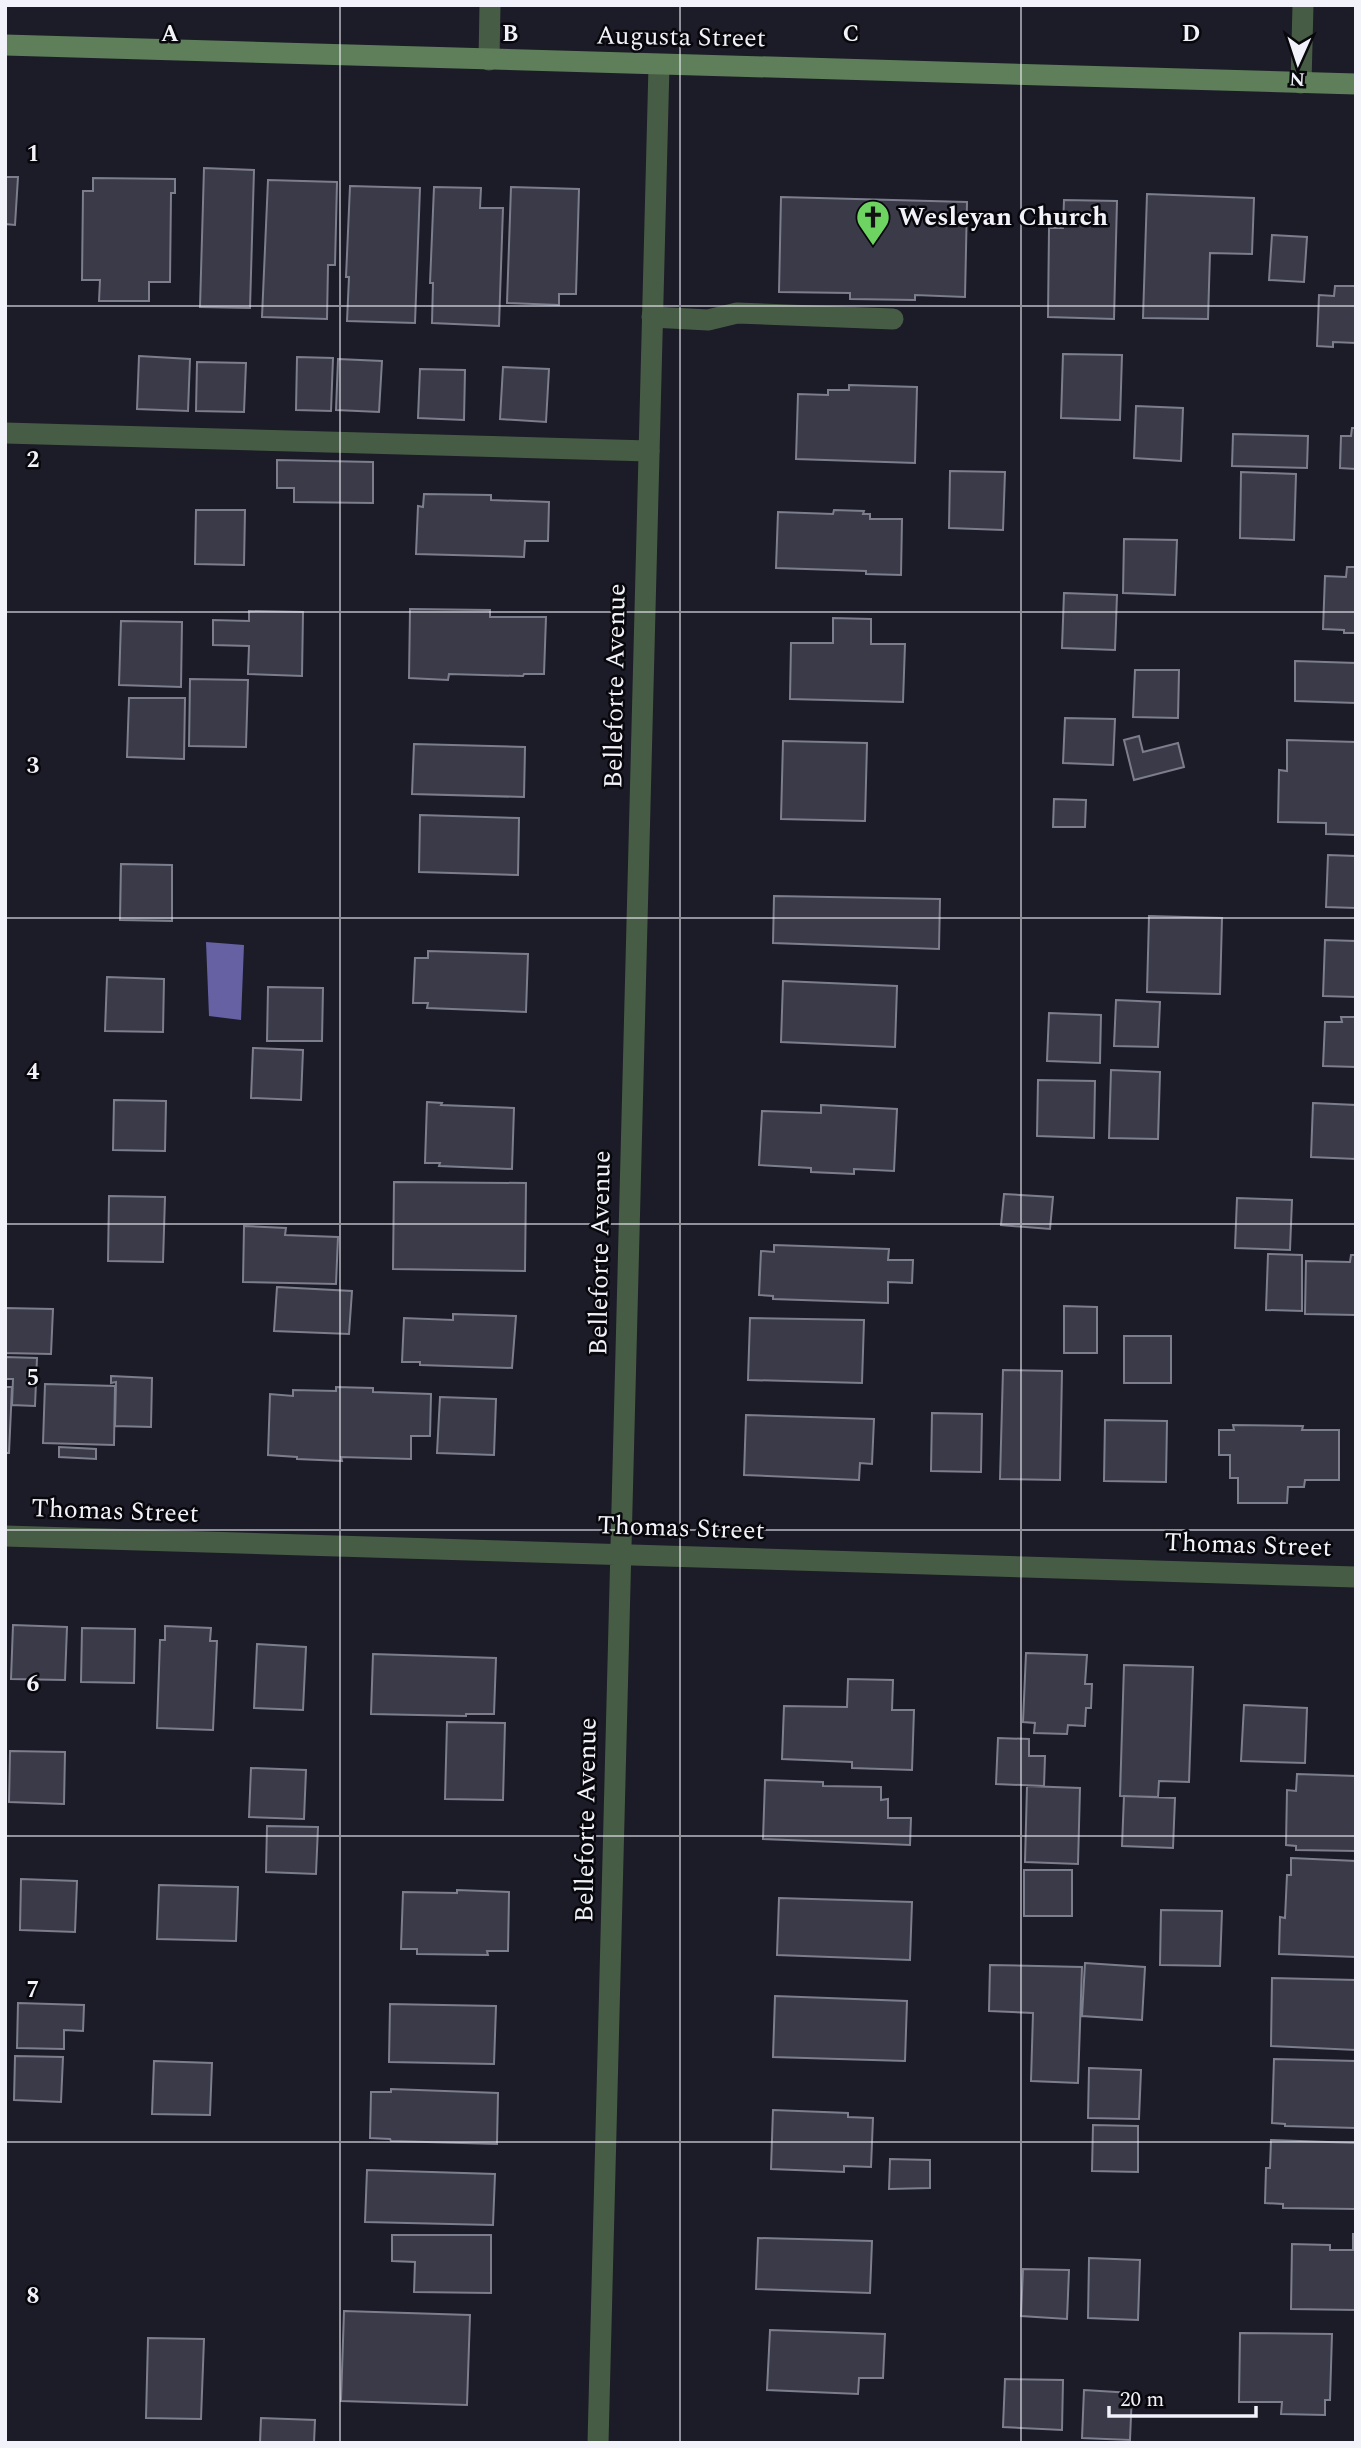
<svg xmlns="http://www.w3.org/2000/svg" width="1361" height="2448" font-family="Spectral,serif">
	<rect width="100%" height="100%" fill="#1c1b28"/>
	<!-- water -->
	<path fill="#6561a3" d="M206 942 244 945 241 1020 209 1016Z"/>
	<!-- building -->
	<path fill="#3a3a48" stroke="#7d7e8d" stroke-width="2" d="M204 168 254 170 250 308 200 307Z
		M5 177H18L15 225 5 224Z
		M93 178 175 179V193H171L170 282H149V301H99L100 280H82L83 191H93Z
		M268 180 337 182 335 265H328L327 319 262 317Z
		M350 186 420 188 415 323 347 321 349 277H346Z
		M434 187 481 188 480 208H503L499 326 432 323 433 283H430Z
		M511 187 579 189 576 294H559V305L507 303Z
		M1147 194 1254 198 1252 254 1210 253 1208 319 1143 318Z
		M781 197 967 202 965 297 915 295V300L850 299V293L779 292Z
		M1064 200 1117 201 1114 319 1048 317 1049 228H1063Z
		M1272 235 1307 237 1304 282 1269 280Z
		M1335 286H1356V343L1333 342V347L1317 346 1319 295 1334 296Z
		M1063 354 1122 355 1120 420 1061 418Z
		M139 356 190 359 188 411 137 409Z
		M297 357 333 358 331 411 296 410Z
		M338 359 382 361 379 412 336 410Z
		M197 362 246 363 244 412 196 411Z
		M503 367 549 369 546 422 500 419Z
		M420 369 465 370 464 420 418 418Z
		M849 385 917 387 915 463 796 459 798 394 828 395V390H849Z
		M1136 406 1183 408 1181 461 1134 458Z
		M1352 428H1356V469L1340 468 1341 436H1351Z
		M1233 434 1308 436 1307 468 1232 466Z
		M277 460 373 462V503L294 502V488H277Z
		M950 471 1005 472 1003 530 949 528Z
		M1241 472 1296 474 1294 540 1240 538Z
		M424 494 491 495V500L549 502 548 541H525L524 557 416 554 418 506 423 507Z
		M196 510H245L244 565 195 564Z
		M834 510 864 511 863 514H870V519H902L901 575 866 574V571L776 568 778 512 833 514Z
		M1124 539 1177 540 1175 595 1123 593Z
		M1347 567H1356V633H1344V630L1323 629 1325 576 1346 577Z
		M1064 593 1117 595 1115 650 1062 648Z
		M410 609 490 610V617H546L544 674H524L523 676 449 674 448 680 409 678Z
		M249 611 303 612 302 676 248 674 249 646 213 645V620L249 621Z
		M833 618 871 619V644H905L903 702 790 699 791 643H833Z
		M121 621 182 622 181 687 119 685Z
		M1295 661 1356 663V703L1295 701Z
		M1135 670H1179L1178 718 1133 717Z
		M190 679 248 680 246 747 189 746Z
		M129 698H185L184 759 127 757Z
		M1065 718 1115 719 1113 765 1063 763Z
		M1139 736 1143 752 1178 743 1184 767 1134 780 1124 740Z
		M1287 740 1356 742V835L1326 834V823L1278 822 1279 770 1287 771Z
		M783 741 867 743 865 821 781 819Z
		M414 744 525 747 524 797 412 794Z
		M1054 799 1086 800 1085 827H1053Z
		M420 815 519 818 518 875 419 872Z
		M1328 855 1356 856V908L1326 907Z
		M121 864 172 865V921L120 920Z
		M774 896 940 899 939 949 773 943Z
		M1149 916 1222 918 1220 994 1147 992Z
		M1325 940 1356 941V997L1323 996Z
		M428 951 528 954 526 1012 427 1008 428 1003H413L415 958H428Z
		M107 977 164 979 163 1032 105 1031Z
		M783 981 897 986 895 1047 781 1042Z
		M268 987 323 988 322 1041H267Z
		M1116 1000 1160 1002 1158 1047 1114 1046Z
		M1049 1013 1101 1015 1100 1063 1047 1061Z
		M1341 1017H1356V1067L1323 1066 1325 1022H1342Z
		M253 1048 303 1050 301 1100 251 1098Z
		M1111 1070 1160 1072 1158 1139 1109 1138Z
		M1038 1080 1095 1081 1094 1138 1037 1136Z
		M114 1100 166 1101 165 1151 113 1150Z
		M427 1102 442 1103 441 1105 514 1108 512 1169 439 1166 440 1163H425Z
		M1313 1103 1356 1105V1159L1311 1157Z
		M821 1105 897 1109 894 1171 854 1169V1174L811 1172V1168L759 1165 762 1111 821 1113Z
		M394 1182 526 1183 525 1271 393 1269Z
		M1004 1194 1053 1197 1050 1229 1001 1225Z
		M109 1196 165 1197 163 1262 108 1261Z
		M1237 1198 1292 1200 1290 1250 1235 1248Z
		M244 1226 286 1228 285 1235 338 1237 336 1284 243 1282Z
		M774 1245 889 1249 888 1260H913L912 1283 888 1282V1303L773 1299V1296L759 1295 761 1251 774 1252Z
		M1268 1254 1302 1255V1311L1266 1310Z
		M1351 1255H1356V1315L1305 1314 1306 1261 1350 1262Z
		M277 1287 352 1291 349 1334 274 1331Z
		M1064 1306 1097 1307V1353H1064Z
		M5 1308 53 1309 51 1354 5 1353Z
		M453 1314 516 1316 512 1368 420 1365V1362H402L404 1318 453 1320Z
		M750 1318 864 1320 862 1383 748 1380Z
		M1124 1336H1171V1383H1124Z
		M5 1357 37 1358 35 1406 12 1405 13 1379H5Z
		M1003 1370 1062 1371 1060 1480 1000 1479Z
		M111 1376 152 1378 151 1427 115 1426 116 1382 111 1383Z
		M45 1384 115 1386 114 1445 43 1443Z
		M5 1387H12L9 1453H5Z
		M336 1387 373 1388V1392L431 1394 430 1436H411V1459L341 1457 342 1461 297 1459V1457L268 1455 270 1394 293 1396V1390L336 1391Z
		M440 1397 496 1399 494 1455 437 1453Z
		M932 1413 982 1414 981 1472 931 1471Z
		M746 1415 874 1419 872 1464 860 1463 859 1480 744 1475Z
		M1105 1420 1167 1421 1166 1482 1104 1481Z
		M1233 1425 1303 1426 1302 1430H1339V1480H1305L1304 1487H1288L1287 1503H1238V1478H1230V1455H1219V1430H1234Z
		M59 1447 96 1449V1459L59 1457Z
		M13 1625 67 1627 65 1680 11 1679Z
		M165 1626 211 1628 210 1641H217L213 1730 157 1728 160 1640H165Z
		M82 1628 135 1629 134 1683 81 1682Z
		M257 1644 306 1647 303 1710 254 1708Z
		M1026 1653 1087 1655 1085 1684H1092L1091 1708H1086L1085 1726 1068 1725 1067 1734 1034 1733 1035 1723 1023 1722Z
		M373 1654 496 1658 494 1714H466V1716L371 1714Z
		M1124 1665 1193 1667 1189 1782 1159 1781 1158 1797 1120 1796Z
		M848 1679 893 1680 892 1710H914L912 1770 852 1768V1762L782 1759 784 1706 847 1707Z
		M1244 1705 1307 1708 1305 1763 1241 1761Z
		M447 1722 505 1723 503 1800 445 1799Z
		M998 1738 1029 1739V1756H1045L1044 1786 996 1784Z
		M10 1751 65 1752 64 1804 9 1802Z
		M251 1768 306 1770 304 1819 249 1817Z
		M1297 1774 1356 1776V1851L1296 1850V1846L1286 1845 1287 1790 1296 1791Z
		M765 1780 823 1782V1786L881 1787V1800L888 1799V1818H911L910 1845 763 1839Z
		M1027 1786 1080 1788 1078 1864 1025 1862Z
		M1124 1796 1175 1798 1173 1848 1122 1846Z
		M267 1826 318 1827 316 1874 266 1872Z
		M1291 1858 1356 1861V1957L1279 1954 1280 1917 1285 1918 1287 1875H1291Z
		M1024 1870H1072V1916H1024Z
		M21 1879 77 1881 75 1932 20 1930Z
		M159 1885 238 1887 236 1941 157 1939Z
		M457 1890 509 1892 508 1951H487L488 1955 417 1954V1949H401L403 1892 457 1893Z
		M779 1898 912 1902 910 1960 777 1955Z
		M1161 1910 1222 1911 1220 1966 1160 1965Z
		M1085 1963 1145 1967 1142 2020 1082 2016Z
		M990 1965 1082 1967 1078 2083 1031 2081 1033 2013 989 2011Z
		M1272 1978 1356 1980V2050L1271 2046Z
		M775 1996 907 2001 905 2061 773 2057Z
		M18 2003 84 2005 83 2031 64 2030V2049L17 2048Z
		M390 2004 496 2006 494 2064 389 2062Z
		M15 2056 63 2057 61 2102 14 2100Z
		M1274 2059 1356 2061V2128L1285 2126V2124L1272 2123Z
		M154 2061 212 2063 210 2115 152 2114Z
		M1089 2068 1141 2070 1139 2119 1088 2118Z
		M391 2089 498 2093 497 2144 391 2141 390 2139 370 2138 371 2092H391Z
		M773 2110 848 2113V2117L873 2118 871 2167 844 2166V2172L771 2169Z
		M1093 2125 1138 2126V2172L1092 2171Z
		M1271 2140 1356 2143V2209L1283 2208V2204L1265 2203 1266 2168H1270Z
		M890 2159 930 2160V2188L889 2189Z
		M367 2170 495 2174 493 2225 365 2222Z
		M1353 2234H1356V2310L1291 2309 1292 2244 1330 2245V2250H1353Z
		M392 2235H491V2293L414 2292 415 2262 392 2261Z
		M758 2238 872 2241 870 2293 756 2289Z
		M1089 2258 1140 2260 1138 2320 1088 2318Z
		M1023 2269 1069 2270 1067 2319 1021 2316Z
		M344 2311 470 2315 467 2405 341 2401Z
		M770 2330 885 2334 883 2378H859L858 2394 767 2390Z
		M1240 2333 1332 2334 1330 2400H1325V2415L1281 2414 1282 2402H1239Z
		M148 2338 204 2339 201 2419 146 2418Z
		M1005 2379 1063 2380 1062 2430 1003 2427Z
		M1084 2390 1132 2393 1130 2440 1082 2438Z
		M261 2418 315 2420 314 2443H260Z"/>
	<g fill="none" stroke-linecap="round" stroke-linejoin="round">
		<!-- lane -->
		<path stroke="#475c44" stroke-width="21" d="M652 317 708 320 737 313 893 319
			M5 433 649 451"/>
		<!-- street -->
		<path stroke="#475c44" stroke-width="21" d="M489 60 490 5
			M1301 83 1303 5
			M5 1536 1356 1577
			M598 2443 659 65"/>
		<!-- secondary -->
		<path stroke="#5e7f59" stroke-width="21" d="M5 45 1356 84"/>
	</g>
	<!-- grid -->
	<path fill="none" stroke="#f2f2fb" stroke-width="2" stroke-opacity="0.55" d="M340 5V2443M680 5V2443M1021 5V2443M5 306H1356M5 612H1356M5 918H1356M5 1224H1356M5 1530H1356M5 1836H1356M5 2142H1356"/>
	<!-- icons -->
	<defs>
		<g id="church-pin" transform="scale(1.75)"><path d="M0 17L-7.5 6A9.5 9.5 0 1 1 7.5 6Z" fill="#6dd361" stroke="#07070c"/><path d="M-1.2-6h2.4v3.5h3.3v2.4h-3.3V6h-2.4V-.1h-3.3v-2.4h3.3Z" fill="#111"/></g>
	</defs>
	<g fill-rule="evenodd">
		<use href="#church-pin" x="873" y="217"/>
	</g>
	<g text-anchor="middle" dominant-baseline="central" stroke-width="5" stroke-linejoin="round" paint-order="stroke">
		<!-- street labels -->
		<g font-size="26" fill="#f2f2fb" stroke="#07070c">
			<text transform="translate(681 37) rotate(1)">Augusta Street</text>
			<text transform="translate(615 686) rotate(-89)">Belleforte Avenue</text>
			<text transform="translate(600 1253) rotate(-89)">Belleforte Avenue</text>
			<text transform="translate(115 1511) rotate(2)">Thomas Street</text>
			<text transform="translate(681 1528) rotate(2)">Thomas Street</text>
			<text transform="translate(1248 1545) rotate(2)">Thomas Street</text>
			<text transform="translate(586 1820) rotate(-89)">Belleforte Avenue</text>
		</g>
		<!-- poi labels -->
		<g font-size="26" font-weight="bold" fill="#f2f2fb" stroke="#07070c" text-anchor="start">
			<text x="898" y="217">Wesleyan Church</text>
		</g>
	</g>
	<g font-size="23" text-anchor="middle" font-weight="bold" fill="#f2f2fb" stroke="#07070c" stroke-width="5" stroke-linejoin="round" paint-order="stroke">
		<text x="170" y="41">A</text>
		<text x="510" y="41">B</text>
		<text x="851" y="41">C</text>
		<text x="1191" y="41">D</text>
		<text x="33" y="161">1</text>
		<text x="33" y="467">2</text>
		<text x="33" y="773">3</text>
		<text x="33" y="1079">4</text>
		<text x="33" y="1385">5</text>
		<text x="33" y="1691">6</text>
		<text x="33" y="1997">7</text>
		<text x="33" y="2303">8</text>
	</g>
	<!-- border -->
	<rect width="1361" height="2448" fill="none" stroke="#f2f2fb" stroke-width="14"/>
	<!-- north arrow -->
	<g transform="translate(1298 63) rotate(183)" stroke="#07070c" stroke-width="5" paint-order="stroke">
	<path d="M0-5L12 26L0 18L-12 26Z" fill="#f2f2fb"/>
	<text y="-10" font-size="19" font-weight="bold" text-anchor="middle" fill="#f2f2fb">N</text>
	</g>
	<!-- scale -->
	<path d="M1109 2406v10h147v-10" fill="none" stroke="#f2f2fb" stroke-width="3.5"/>
	<text x="1120" y="2406" font-size="21" fill="#f2f2fb" stroke="#07070c" stroke-width="5" paint-order="stroke">20 m</text>
</svg>
